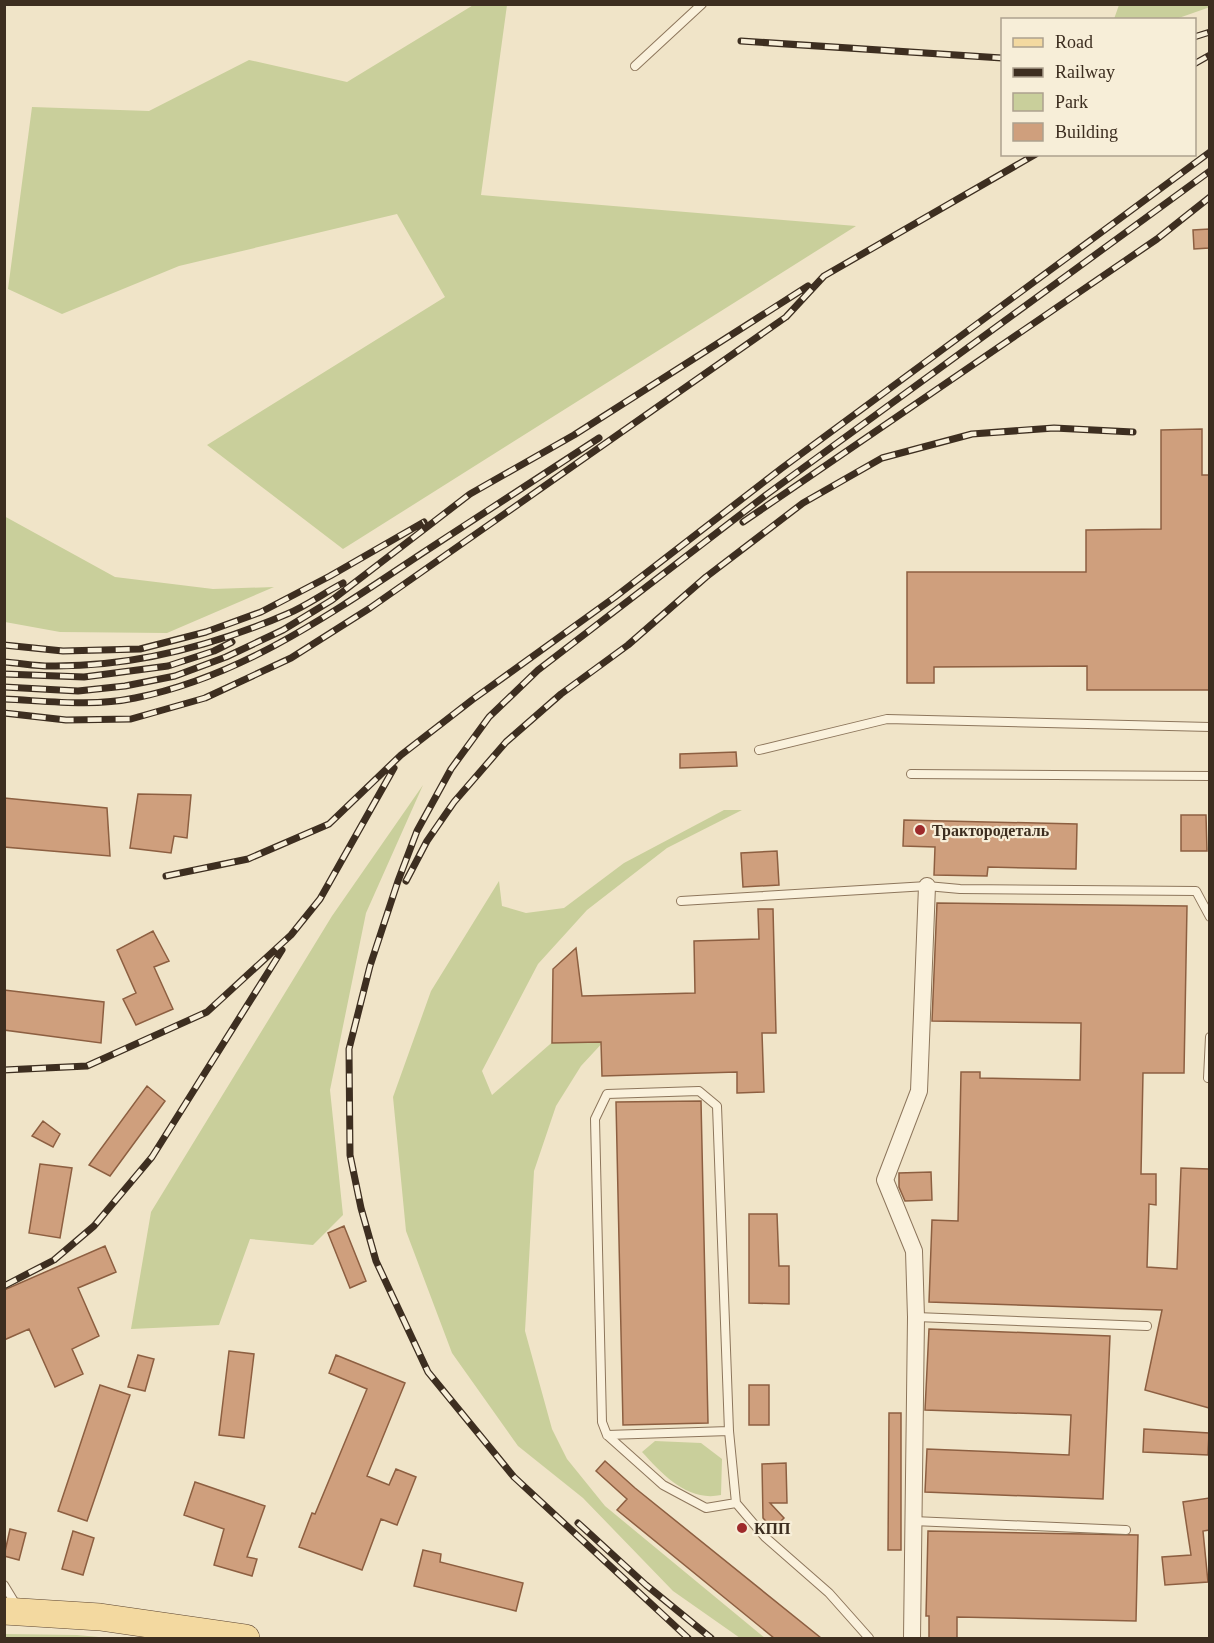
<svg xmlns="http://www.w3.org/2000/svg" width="1214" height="1643" font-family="'Times New Roman',serif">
	<rect width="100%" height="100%" fill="#f0e4c8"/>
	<!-- green -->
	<path fill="#c9cf9b" d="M475 4 507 5 481 195 856 226 343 549 207 445 445 297 397 214 179 266 62 314 8 289 32 107 149 111 249 60 347 82Z
		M1119 5 1209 4 1210 7 1176 19H1114Z
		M4 516 115 577 213 589 274 587 167 633 60 632 5 622Z
		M423 785 366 913 330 1090 343 1215 313 1245 250 1239 219 1325 131 1329 151 1212 332 916Z
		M724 810H742L667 848 587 910 538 964 482 1071 492 1095 557 1038 606 1039 581 1066 556 1106 534 1171 525 1331 552 1429 567 1459 605 1506 765 1638H740L673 1591 583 1498 518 1446 452 1353 406 1231 393 1097 431 991 499 881 502 906 526 913 564 908 624 863Z
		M655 1441 701 1443 722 1459 721 1495C688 1502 663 1475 642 1452Z
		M5 1634 77 1635 110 1638H5Z"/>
	<!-- building -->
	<path fill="#cf9f7d" stroke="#8d5f41" stroke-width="1.5" d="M1209 229V248L1194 249 1193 230Z
		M1202 429V475H1209V690H1087V666L934 667V683H907V572H1086V530L1161 529V430Z
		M736 752 737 766 680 768V754Z
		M138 794 191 795 187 838 174 836 171 853 130 848Z
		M4 798 107 808 110 856 4 847Z
		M1181 815H1206L1207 851H1181Z
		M904 820 1077 824 1076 869 988 867 987 876 934 875 935 847 903 846Z
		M777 851 779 885 743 887 741 853Z
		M937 903 1187 906 1184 1073H1143L1141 1174H1156V1205L1149 1204 1147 1267 1177 1269 1181 1168 1209 1169V1408L1145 1390 1162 1310 929 1302 932 1220 958 1221 961 1072H980V1078L1080 1080 1081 1023 932 1021Z
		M758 909H773L776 1033H762L764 1092 737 1093V1072L602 1076 601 1042 552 1043 553 969 576 948 582 996 695 993 694 941 759 939Z
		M153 931 169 961 154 967 173 1009 136 1025 123 999 136 993 117 950Z
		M4 990 104 1002 101 1043 4 1030Z
		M147 1086 165 1101 110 1176 89 1165Z
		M701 1101 708 1423 623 1425 616 1102Z
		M43 1121 60 1134 53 1147 32 1136Z
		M40 1164 72 1168 60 1238 29 1233Z
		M931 1172 932 1200 905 1201 899 1187V1173Z
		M749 1214H777L779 1266H789V1304L749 1303Z
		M344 1226 366 1281 350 1288 328 1233Z
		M105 1246 116 1272 78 1288 99 1336 72 1349 83 1374 55 1387 29 1329 4 1340V1290Z
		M929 1329 1110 1336 1103 1499 925 1492 927 1449 1069 1455 1071 1415 925 1410Z
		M229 1351 254 1354 244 1438 219 1435Z
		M138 1355 154 1359 145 1391 128 1387Z
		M336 1355 405 1383 367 1476 389 1485 396 1469 416 1477 397 1525 381 1519 362 1570 299 1547 312 1513 315 1514 367 1389 329 1373Z
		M100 1385 130 1395 87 1521 58 1511Z
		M749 1385H769V1425H749Z
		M889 1413H901V1550H888Z
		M1144 1429 1209 1433 1208 1455 1143 1452Z
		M605 1461 635 1488 821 1638H774L617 1510 627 1499 596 1471Z
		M786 1463 787 1503H770L784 1518 773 1529 763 1518 762 1464Z
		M195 1482 265 1506 247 1557 257 1559 252 1576 214 1565 224 1529 184 1515Z
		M1209 1498V1530L1203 1531 1208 1582 1165 1585 1162 1557 1191 1555 1183 1502Z
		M10 1529 26 1533 19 1560 4 1556Z
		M73 1531 94 1538 83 1575 62 1569Z
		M928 1531 1138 1535 1136 1621 957 1617V1638H929V1616H926Z
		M423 1550 441 1554 440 1562 523 1583 516 1611 414 1586Z"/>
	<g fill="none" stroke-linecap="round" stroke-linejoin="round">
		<!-- lane casing -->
		<g stroke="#8d765c" stroke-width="10">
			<path id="lane" d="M635 66 702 4
				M759 750 887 719 1210 727
				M911 774 1210 776
				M681 901 927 886 960 889 1196 891 1210 917
				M1208 1078 1210 1037
				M916 1317 1147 1326
				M607 1435 729 1431
				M736 1503 706 1508 663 1485 607 1435 602 1422 595 1119 607 1094 699 1091 717 1106 729 1431 736 1503 765 1537 829 1593 869 1638
				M913 1521 1126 1530
				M4 1585 18 1608"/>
		</g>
		<!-- street casing -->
		<g stroke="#8d765c" stroke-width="18">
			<path id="street" d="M912 1638 916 1317 914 1251 885 1180 919 1091 927 886"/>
		</g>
		<!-- primary casing -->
		<g stroke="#5b4430" stroke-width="28">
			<path id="primary" d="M4 1611 100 1617 246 1638"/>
		</g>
		<!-- lane -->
		<use href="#lane" stroke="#faf1dc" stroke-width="8"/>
		<!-- street -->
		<use href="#street" stroke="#faf1dc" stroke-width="16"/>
		<!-- primary -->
		<use href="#primary" stroke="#f3d9a0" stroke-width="27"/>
		<!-- rail casing -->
		<g stroke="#3d2e20" stroke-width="7">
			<path id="rail" d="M1194 37 1210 32
				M741 41 1002 58
				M1194 64 1210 55
				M743 522 1157 239 1210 197
				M4 645 63 651 140 649 206 632 261 612 330 576 424 522
				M4 662C20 663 35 666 50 666 131 667 213 646 287 614 306 606 324 593 343 583
				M4 674 84 677 168 666 214 651 232 642
				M4 687 78 691 125 686 175 676 226 657 283 630 332 600 470 494 574 435 808 286
				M4 699C48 701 92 707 135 698 241 677 332 613 421 554 480 515 540 477 599 438
				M4 713 66 720 131 719 205 698 291 658 370 608 786 317 824 276 1036 154
				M166 876 248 859 329 824 401 755 472 700 615 597 782 468 1210 152
				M406 881 427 841 454 802 506 742 561 694 628 645 706 577 803 503 882 458 972 434 1054 428 1133 432
				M4 1070 87 1066 207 1012 291 935 320 899 394 768
				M4 1286 54 1260 94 1226 152 1157 282 950
				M578 1523 646 1585 711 1638
				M688 1638 514 1477 428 1372 376 1261 361 1208 350 1155 349 1049 370 966 398 881 417 831 451 769 489 717 538 670 766 495 1210 171"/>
		</g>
		<!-- rail -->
		<use href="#rail" stroke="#f7eed8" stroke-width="4.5" stroke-dasharray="14" stroke-linecap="butt"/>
	</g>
	<!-- markers -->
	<g fill="#9e2a2b" stroke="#f7eed8" stroke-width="2">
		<circle cx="920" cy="830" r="6"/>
		<circle cx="742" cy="1528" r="6"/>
	</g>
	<g text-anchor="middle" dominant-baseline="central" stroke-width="4.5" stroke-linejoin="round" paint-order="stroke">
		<!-- poi labels -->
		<g font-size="16" font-weight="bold" fill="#3d2e20" stroke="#f7eed8" text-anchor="start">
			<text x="932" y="830">Трактородеталь</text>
			<text x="754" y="1528">КПП</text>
		</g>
	</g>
	<!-- border -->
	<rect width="1214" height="1643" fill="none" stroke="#3d2e20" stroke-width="12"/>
	<!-- legend -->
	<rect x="1001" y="18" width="195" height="138" fill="#f7eed8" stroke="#ada18e" stroke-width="1.5"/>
	<rect x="1013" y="38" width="30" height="9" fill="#f3d9a0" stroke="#ada18e" stroke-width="1.5"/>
	<text x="1055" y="48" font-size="18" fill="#3d2e20">Road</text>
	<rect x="1013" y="68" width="30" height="9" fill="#3d2e20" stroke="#ada18e" stroke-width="1.5"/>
	<text x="1055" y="78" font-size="18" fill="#3d2e20">Railway</text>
	<rect x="1013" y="93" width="30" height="18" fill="#c9cf9b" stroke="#ada18e" stroke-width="1.5"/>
	<text x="1055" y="108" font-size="18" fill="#3d2e20">Park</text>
	<rect x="1013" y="123" width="30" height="18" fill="#cf9f7d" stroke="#ada18e" stroke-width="1.5"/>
	<text x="1055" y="138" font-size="18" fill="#3d2e20">Building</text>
</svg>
